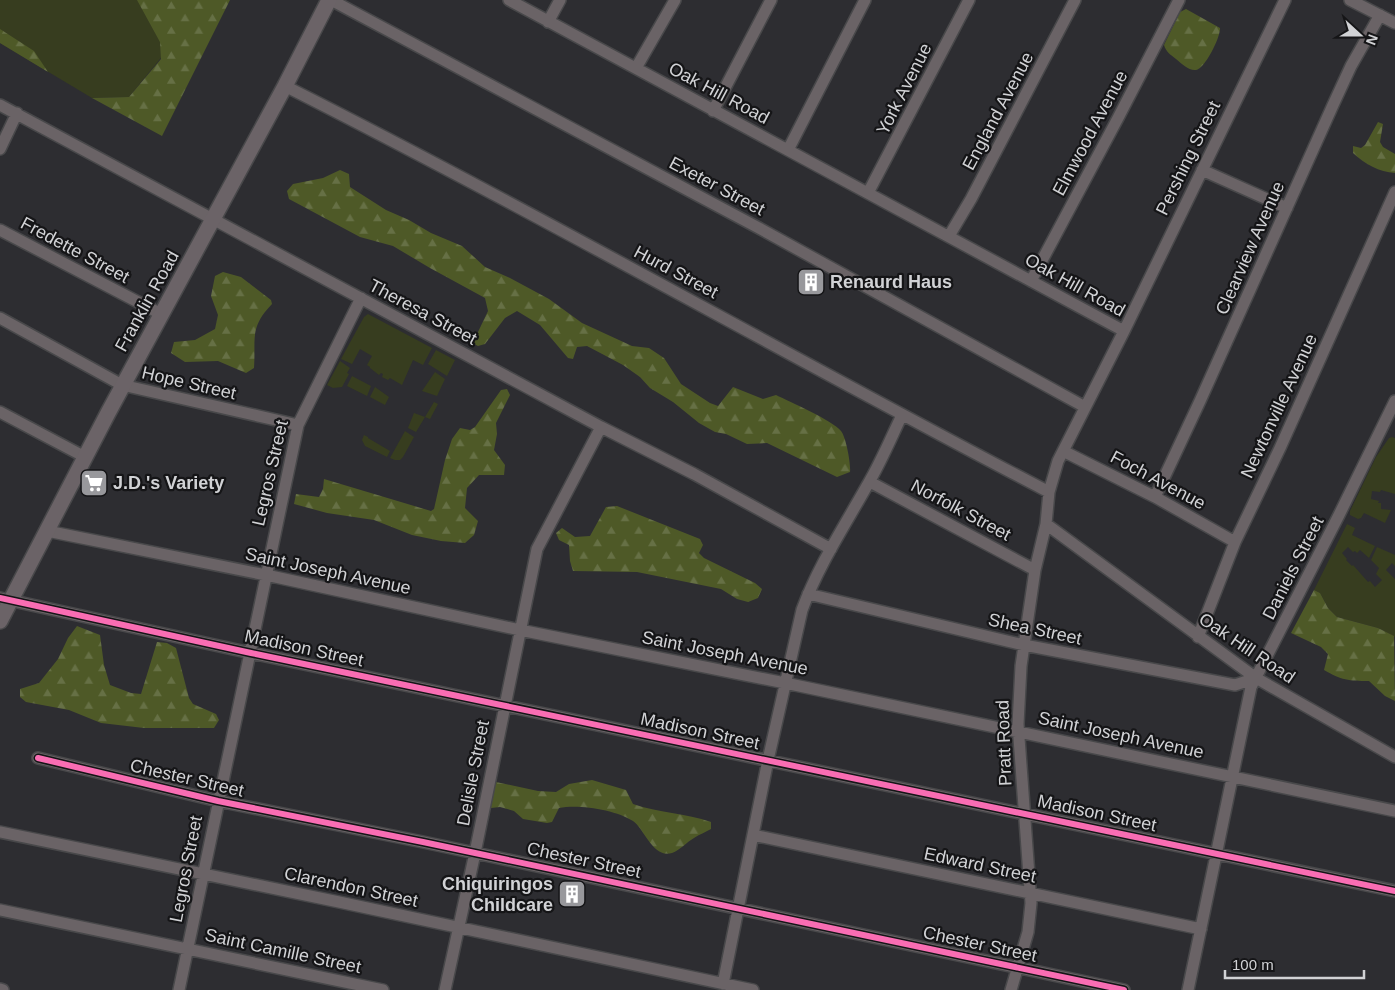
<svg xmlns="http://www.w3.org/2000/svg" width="1395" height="990" font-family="Helvetica,sans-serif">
	<defs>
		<pattern id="forest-firs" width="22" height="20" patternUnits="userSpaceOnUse" patternTransform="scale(1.25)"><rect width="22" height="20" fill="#4e5927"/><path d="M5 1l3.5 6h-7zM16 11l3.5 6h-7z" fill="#667045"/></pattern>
	</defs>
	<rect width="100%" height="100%" fill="#2d2d31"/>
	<!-- green -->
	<path fill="#373d1f" d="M0 0H165L169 48 129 97 92 98 0 43Z
		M368 314 432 348 423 365 413 360 402 385 390 378 388 380 382 377 383 374 381 373 379 375 370 368V367L367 365 372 356 360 349 352 364 341 359 364 317Z
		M436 350 455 360 447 376 428 364Z
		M340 361 350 368 347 373 349 374 342 387 333 388 327 385Z
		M435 372 445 379 437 396 422 391Z
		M352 376 371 386 367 396 347 386Z
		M375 387 389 397 385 405 370 397Z
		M434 402 438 404 430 419 425 417 416 432 408 428 414 413 425 417Z
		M405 431 414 437 403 457 400 460H395L390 458Z
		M364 435 368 437V438L390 451 387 457 365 446 362 440Z
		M1392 437 1395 438V494L1381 490 1380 492 1372 491 1371 499 1379 501 1378 503H1381V509L1391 510 1385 523 1364 513 1361 518 1358 519 1350 515V511L1376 457 1389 438Z
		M1347 524 1355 528 1352 535 1375 546 1369 558 1360 550 1357 553 1355 551 1353 552 1348 547 1342 553 1347 559 1346 560 1352 566 1353 565 1368 582 1370 581 1375 587 1382 580 1376 574 1379 568 1371 560 1377 547 1395 555V566L1392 563 1386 570 1395 579V637L1378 628 1337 617 1328 608 1320 593 1314 590Z"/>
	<!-- forest -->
	<path fill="url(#forest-firs)" d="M137 0H230L162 136 92 98 129 97 161 59 160 42Z
		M1186 9 1220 28C1221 36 1205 69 1196 70 1189 71 1182 64 1176 59 1171 55 1166 52 1164 45L1180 12Z
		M0 29 34 51 48 72 0 43Z
		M1378 122 1383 124 1380 142 1383 147 1395 154V173C1379 172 1365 164 1353 153V146L1361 148 1365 145Z
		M340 170 349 174 350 187 386 210 409 220 431 233 462 246 485 267 510 278 549 299 582 323 632 346 649 348 664 358 681 384 710 403 718 406 733 387 763 399 776 395C790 402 832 420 841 431 846 437 851 464 850 472L837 477 767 443 747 444 726 434 715 432 699 423 673 402 650 388 640 377 623 365 587 346 577 347 573 359 568 358 540 325 517 311 505 318 485 344 478 346 472 343 473 335 478 332 488 311 485 298 430 268 393 246 360 237 289 199 287 191 293 184 323 178Z
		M223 272 241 277 271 300 272 304C249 328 256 338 254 368L246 373 218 361 185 362 171 353 174 342 195 340 215 329 218 315 211 296 215 276Z
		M507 389 510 395 496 423 497 434 494 450 505 465 504 475H479L467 488 465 508 478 521 474 535 465 543 441 541 412 535 374 520 327 513 294 504 296 494 319 497 323 489 324 479 431 511 434 509 445 460 452 439 460 428 470 430 475 427 501 390Z
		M617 506 700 539 703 545 699 553 704 558 755 583 762 589 758 598 748 602 737 599 721 589 637 572 573 571 570 561 569 545 559 540 556 533 562 528 575 537 590 536 606 507Z
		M1314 590 1320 593 1328 608 1337 617 1378 628 1394 636 1395 701 1385 696 1369 681C1349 681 1341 680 1324 670L1328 654 1321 647 1291 633Z
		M77 626 100 635 104 665 110 685 131 693 141 694 157 642 167 643 176 648 189 698 193 704 216 714 219 720 214 728H144L101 723 69 710 26 702 20 697V689L39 683 58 659 68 638Z
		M592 780 626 790 633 804C658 813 686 813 711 822V829C706 832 700 834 694 838 687 842 680 850 672 853 653 859 644 828 633 821 616 810 579 804 559 808L552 822 547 823 523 819 514 811 500 807 491 808 490 801 496 782 538 791 556 792 569 784Z"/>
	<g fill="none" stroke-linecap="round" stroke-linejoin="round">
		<!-- minor casing -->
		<g stroke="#48484a" stroke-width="14">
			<path id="minor" d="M331 0 757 227 1085 407
				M509 0 1124 331
				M1350 0 1395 23
				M548 22 560 0
				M636 68 675 0
				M285 86C543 216 793 359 1049 492
				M0 105 601 427 694 474 831 549
				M713 111 771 0
				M0 149 17 113
				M788 150 865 0
				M1202 170 1287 208
				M868 193 969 0
				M0 230 161 314
				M949 236 971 199 1075 0
				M1031 281 1118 118 1179 0
				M0 318 122 385 298 425
				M0 412 85 457
				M1063 451 1155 497 1235 542
				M870 482 1035 570
				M1155 497 1200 401 1333 105 1351 66 1380 15
				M1046 524 1256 678 1395 757
				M47 531 266 575 520 630 785 683 1395 811
				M808 594 1024 645 1235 685 1256 678
				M0 598 251 653 1395 891
				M1198 637 1235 542 1280 448 1395 192
				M38 758 218 801 423 842 1124 990
				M0 832 339 902 753 990
				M753 835 1201 929
				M0 910 383 990
				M723 984 768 760 802 610C818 566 845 525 868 484 881 462 891 438 902 415
				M0 989 3 990
				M179 990 298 425 361 298
				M445 990 475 853 537 549 601 427
				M1011 990 1028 932 1031 903 1018 724 1021 666 1035 570 1046 524 1049 492 1058 461 1124 331 1285 0
				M1188 990 1251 687 1339 515 1395 401"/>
		</g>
		<!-- major casing -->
		<g stroke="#48484a" stroke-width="18">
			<path id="major" d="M0 621 108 413 285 86 329 0"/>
		</g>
		<!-- minor -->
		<use href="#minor" stroke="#6a6366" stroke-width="11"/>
		<!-- major -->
		<use href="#major" stroke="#6b6367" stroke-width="15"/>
		<!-- cycleway casing -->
		<g stroke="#151517" stroke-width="9">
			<path id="cycleway" d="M0 598 251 653 1395 891
				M38 758 218 801 423 842 1124 990"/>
		</g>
		<!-- cycleway -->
		<use href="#cycleway" stroke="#f96db3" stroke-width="6"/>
	</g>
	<!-- icons -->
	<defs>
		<g id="building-square" transform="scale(1.4375)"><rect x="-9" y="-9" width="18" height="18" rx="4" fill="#98989c" stroke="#151517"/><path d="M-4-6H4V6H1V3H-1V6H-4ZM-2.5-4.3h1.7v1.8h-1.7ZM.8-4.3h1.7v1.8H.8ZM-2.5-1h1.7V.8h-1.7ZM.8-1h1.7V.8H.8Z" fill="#fff"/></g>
		<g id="supermarket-square" transform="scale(1.4375)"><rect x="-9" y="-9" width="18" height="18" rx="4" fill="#98989c" stroke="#151517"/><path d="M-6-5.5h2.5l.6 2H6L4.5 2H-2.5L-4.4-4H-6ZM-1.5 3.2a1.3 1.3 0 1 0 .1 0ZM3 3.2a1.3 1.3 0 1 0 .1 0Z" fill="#fff"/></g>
	</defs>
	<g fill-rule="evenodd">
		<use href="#building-square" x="811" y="282"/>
		<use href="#supermarket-square" x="94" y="483"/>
		<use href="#building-square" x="572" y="894"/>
	</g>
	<g text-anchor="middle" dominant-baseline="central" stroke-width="4.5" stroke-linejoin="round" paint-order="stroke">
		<!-- street labels -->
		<g font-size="18" fill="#d1d2d5" stroke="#151517">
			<text transform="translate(904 89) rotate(-63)">York Avenue</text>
			<text transform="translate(719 93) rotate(28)">Oak Hill Road</text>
			<text transform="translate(998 111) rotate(-62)">England Avenue</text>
			<text transform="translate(1090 133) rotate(-62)">Elmwood Avenue</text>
			<text transform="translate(1188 158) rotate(-64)">Pershing Street</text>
			<text transform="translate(717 186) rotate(28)">Exeter Street</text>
			<text transform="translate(1250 248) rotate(-66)">Clearview Avenue</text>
			<text transform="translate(75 250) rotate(28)">Fredette Street</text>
			<text transform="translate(676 272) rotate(28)">Hurd Street</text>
			<text transform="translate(1075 285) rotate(29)">Oak Hill Road</text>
			<text transform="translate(147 301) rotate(-61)">Franklin Road</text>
			<text transform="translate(423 312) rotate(28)">Theresa Street</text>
			<text transform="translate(189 383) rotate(13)">Hope Street</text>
			<text transform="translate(1279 406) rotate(-65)">Newtonville Avenue</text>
			<text transform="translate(270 473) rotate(-77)">Legros Street</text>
			<text transform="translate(1158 480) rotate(28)">Foch Avenue</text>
			<text transform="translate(961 510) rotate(28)">Norfolk Street</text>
			<text transform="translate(1293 568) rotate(-63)">Daniels Street</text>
			<text transform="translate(328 571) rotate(12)">Saint Joseph Avenue</text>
			<text transform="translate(1035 629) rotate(12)">Shea Street</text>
			<text transform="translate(304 648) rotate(12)">Madison Street</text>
			<text transform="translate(1247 648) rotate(34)">Oak Hill Road</text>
			<text transform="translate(725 653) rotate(11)">Saint Joseph Avenue</text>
			<text transform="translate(700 731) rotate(12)">Madison Street</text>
			<text transform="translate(1121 735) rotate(12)">Saint Joseph Avenue</text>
			<text transform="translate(1004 743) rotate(-92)">Pratt Road</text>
			<text transform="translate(473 773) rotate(-79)">Delisle Street</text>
			<text transform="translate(187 778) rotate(13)">Chester Street</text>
			<text transform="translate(1097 813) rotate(12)">Madison Street</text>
			<text transform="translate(584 860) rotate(12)">Chester Street</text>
			<text transform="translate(980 865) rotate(12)">Edward Street</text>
			<text transform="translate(186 869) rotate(-79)">Legros Street</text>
			<text transform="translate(351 887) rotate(12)">Clarendon Street</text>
			<text transform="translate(980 944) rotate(12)">Chester Street</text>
			<text transform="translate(283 951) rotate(12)">Saint Camille Street</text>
		</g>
		<!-- poi labels -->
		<g font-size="18" font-weight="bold" fill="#d1d2d5" stroke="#151517" text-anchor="start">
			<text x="830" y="282">Renaurd Haus</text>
			<text x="113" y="483">J.D.'s Variety</text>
			<text x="553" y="884" text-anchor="end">Chiquiringos<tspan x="553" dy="21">Childcare</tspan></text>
		</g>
	</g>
	<!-- north arrow -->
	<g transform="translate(1360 35) rotate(111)" stroke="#151517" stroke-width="4" paint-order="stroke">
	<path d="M0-4L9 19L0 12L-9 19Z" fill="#d1d2d5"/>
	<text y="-8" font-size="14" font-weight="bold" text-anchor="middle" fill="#d1d2d5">N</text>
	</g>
	<!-- scale -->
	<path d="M1225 970v8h139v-8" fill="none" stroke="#d1d2d5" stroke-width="2.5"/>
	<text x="1232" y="970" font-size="15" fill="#d1d2d5" stroke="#151517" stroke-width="4" paint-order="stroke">100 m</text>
</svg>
